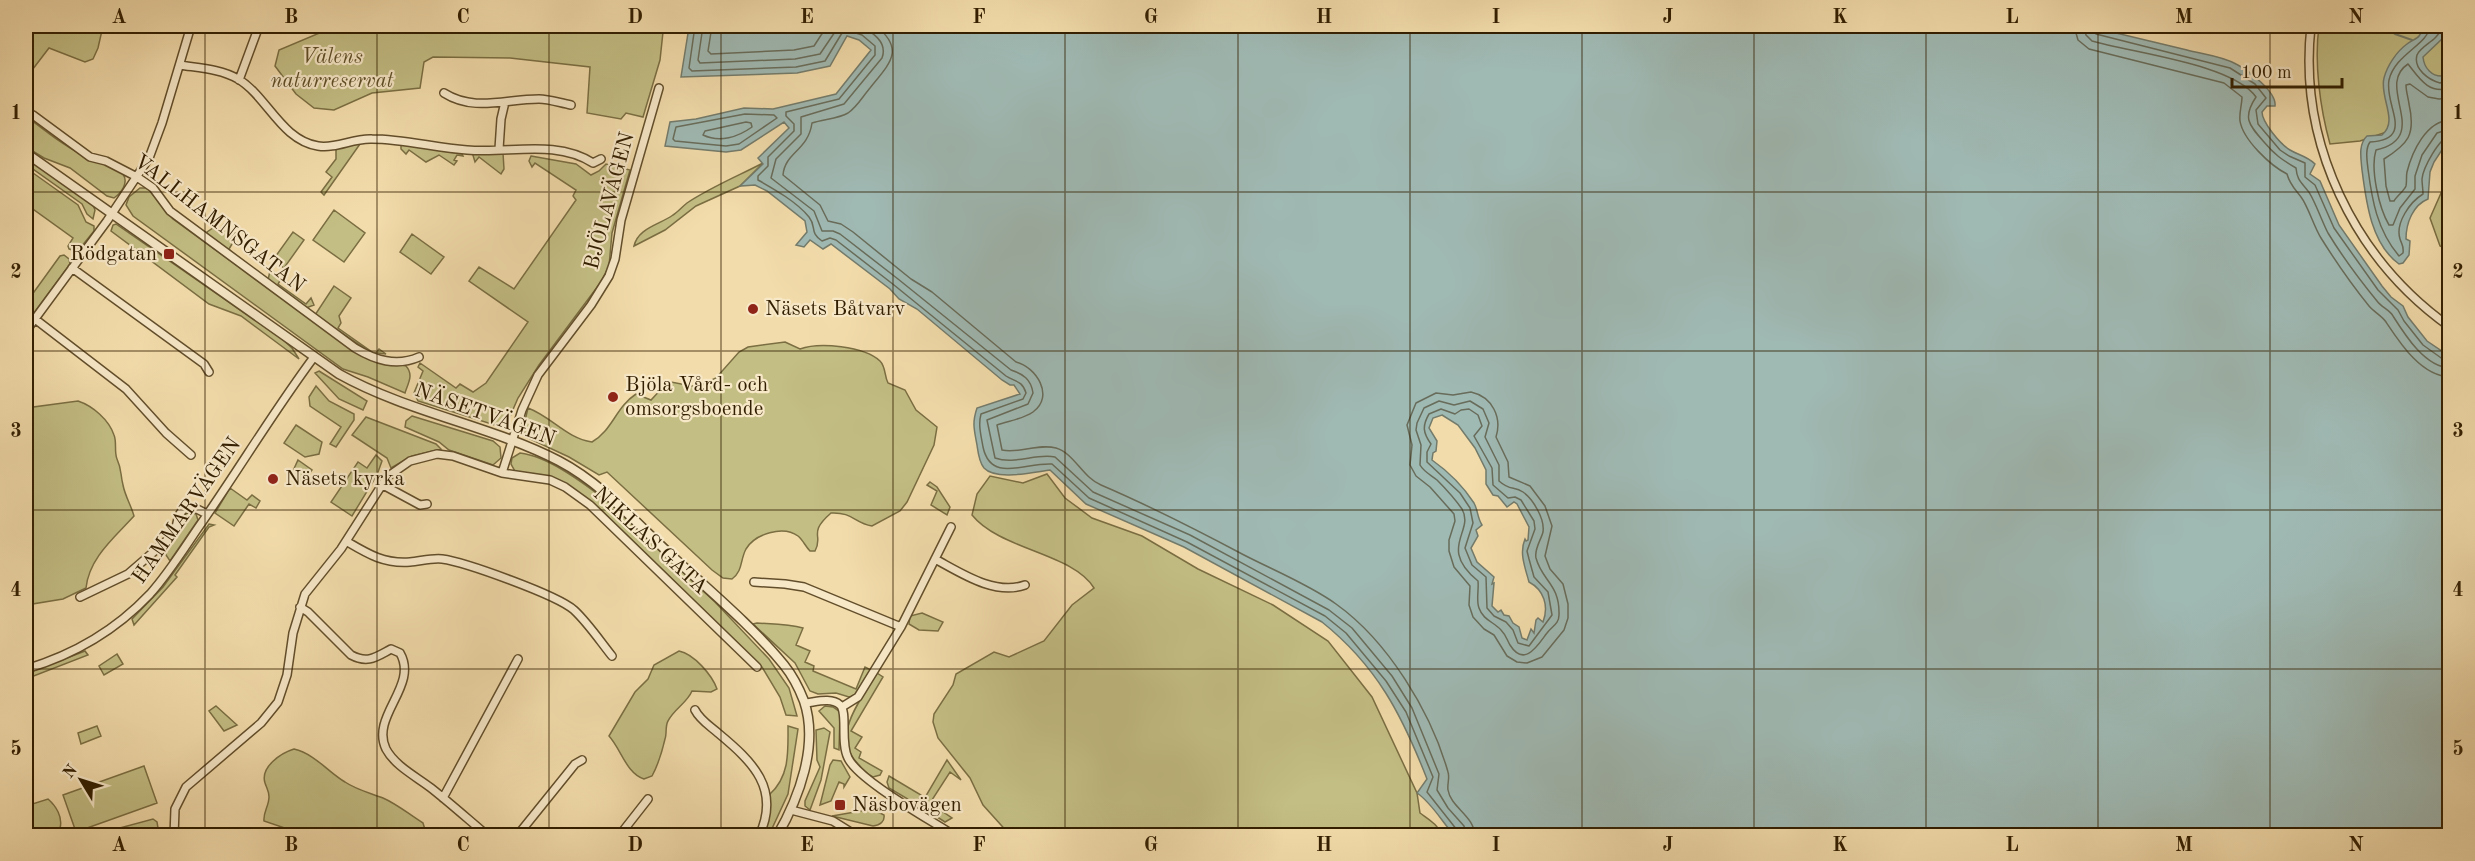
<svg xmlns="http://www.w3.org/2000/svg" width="2475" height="861" font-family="'Old Standard TT',serif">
	<rect width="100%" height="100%" fill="#f3dcab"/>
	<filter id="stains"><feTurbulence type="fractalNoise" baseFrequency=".00333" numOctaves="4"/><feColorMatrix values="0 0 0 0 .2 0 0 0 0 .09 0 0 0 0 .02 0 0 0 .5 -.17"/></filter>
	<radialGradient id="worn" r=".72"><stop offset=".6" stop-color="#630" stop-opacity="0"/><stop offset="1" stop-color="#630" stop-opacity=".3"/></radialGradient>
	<!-- green -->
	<path fill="#c3be84" stroke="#7a6e42" stroke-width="1.5" d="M26 26H103L98 48 93 59 85 62 49 48 26 78Z
		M336 26H655L663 32 660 60 643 117 626 113 621 119 587 113 590 67 510 58 433 57 424 62 420 88 372 93 334 110 314 108 296 94 275 66 279 50Z
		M2319 26H2449V111L2360 141 2330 144C2320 108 2314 63 2319 26Z
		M26 116C47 132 69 150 93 160 101 164 118 167 123 174 129 183 121 193 114 198L107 196 70 168 44 158 26 147Z
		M360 142V144L324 195 321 192 332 177 326 172 336 159V148Z
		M401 144 462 154 463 156 457 155 454 160 457 161 454 165 439 155 426 162 409 150 406 154 401 149Z
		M472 152 503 153 504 169 501 174 479 157 475 162Z
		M26 155 93 205 95 210 93 219 87 214 82 204 26 164Z
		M531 156 576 164 591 175 599 171 606 164 630 170 612 233 609 266 601 282 539 365 518 398 508 421 501 427 418 401 414 393 423 371 418 367 420 363 456 388 460 384 473 392 486 383 528 322 469 281 479 267 514 289 576 200 573 196 576 190 535 163 532 167 529 161Z
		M763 163 740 186 696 206 665 230 634 246C638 228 659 225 673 215 678 212 682 207 687 203 711 187 738 176 763 163Z
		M26 168 78 205 86 222 94 226V231L77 252 69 249 68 246 73 238 26 204Z
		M2449 175 2450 250H2449L2440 246 2430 218Z
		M140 188H146L150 191 173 219 357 353 406 366C414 375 408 383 405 393L368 377 343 369 133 216 126 205 129 197Z
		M334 210 365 233 344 262 313 240Z
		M116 224 281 338 292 348 299 359 241 316 209 304 111 231 113 225Z
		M224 224 235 233 231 239 232 244 229 249 233 254 208 236 207 232 213 228 218 232Z
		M293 232 304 240 284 268 273 260Z
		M412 234 444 257 431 274 400 252Z
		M64 255 69 259 70 264 34 313 26 306V303L60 256Z
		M270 271H273L281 279 278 284 306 304 311 298 314 305 306 308 268 280Z
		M334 286 351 298 339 316 341 323 338 328 375 354 379 349 386 354 370 352 315 315Z
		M785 342 800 349C819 342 864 346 880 361 886 367 884 375 888 383L905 390 916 410 937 427 934 445 907 502 900 511 872 526C854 523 853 512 831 513 807 534 824 535 815 551H810C805 546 803 540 798 536 783 525 755 534 746 549 740 560 743 571 732 579L723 578 712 570 607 472 599 475 569 457 526 437 523 429 528 408C552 417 566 438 592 442 612 431 616 407 636 394L651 400 664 386 671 382 697 387 716 378 739 352 748 347Z
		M319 371 367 401 363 410 339 399 315 373Z
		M316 386 329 401 354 414V420L336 447 330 444 341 427 310 406 309 397Z
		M78 401C93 406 109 420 114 435 117 442 114 452 117 459 122 470 120 473 123 485 125 496 131 505 134 516 114 538 89 558 86 588L63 599 26 605V408Z
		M412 416 493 441 500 447 501 458 493 465 449 450 439 442 405 427 406 421Z
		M366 417 436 444 441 449 412 456 391 468 387 458 352 435Z
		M296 425 322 442 319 454 305 457 284 443Z
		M520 453C548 456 585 484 607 501L715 602 769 659 789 688 797 716 786 715 780 697 762 667 602 511 556 479 547 476 516 473 511 464 512 458Z
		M376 455 382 461 377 475 352 516 331 502 358 462 367 468Z
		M298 460 312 470 302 484 292 473Z
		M1047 474 1065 498 1092 518 1142 536 1198 569 1273 605 1328 641 1372 697 1417 793 1420 813C1428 819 1439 825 1441 835H1010L983 805 970 778 938 738 933 722 934 714 953 685 956 674 994 652 1009 657 1044 641 1072 605 1094 588C1073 553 1000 550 972 515L977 494 990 476 1023 483Z
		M930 482 937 487 950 507 947 515 931 505 937 491 927 485Z
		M230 488 247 500 252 495 260 501 256 508 249 504 234 526 215 513Z
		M188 512 196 514 198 520 170 561 162 549C183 537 174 521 188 512Z
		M209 524 214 525 209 527 175 575 177 577 134 625 132 619 163 587Z
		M922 613 943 622 938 631 919 630 909 624 910 616Z
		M757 623C773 624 789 624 803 628L796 645 810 651 805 662 814 666 813 671 856 689 865 667 871 670 854 696 849 697 836 693 818 694 810 691 795 663 753 624Z
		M85 651 88 655 26 679 28 673Z
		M679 651C694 654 712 675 717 689L711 692 692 691C687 703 674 709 668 721 665 726 667 734 665 739 662 752 658 765 652 776L644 779C626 773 621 749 609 736L635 692 648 679 654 665Z
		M117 654 123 664 104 675 99 666Z
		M877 673 883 677 851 731 862 737 855 748 861 752 859 758 882 771 880 775 873 777C867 774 863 770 859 765 829 736 861 700 877 673Z
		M216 706 237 725 224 731 209 711Z
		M825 706 833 707 840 712 839 750 834 748V728L819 711Z
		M97 726 101 736 81 744 78 733Z
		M788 726 798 729 788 794 769 835 762 836 770 812V794C790 776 788 751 788 726Z
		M824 728 830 732 821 780 810 810 805 806V801L820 767 817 760 816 730Z
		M294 749C315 754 328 772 345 782 357 790 370 793 383 798 397 804 410 815 423 823L426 833 424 836 305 835 264 821C263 812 269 806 269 797 269 791 267 789 265 783 260 767 281 753 294 749Z
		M833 760 841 761 850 777 844 787V784L839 782 831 801 820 805 830 765Z
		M947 760 961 780 950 772 930 803 952 818 945 822 920 806Z
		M144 766 157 803 76 832 63 795Z
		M889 776 921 795 916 804 889 788 887 782Z
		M48 799C56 806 63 817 60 828L42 835H26V806Z
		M872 809 884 815C885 822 880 825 873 826L832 816Z
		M153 819 157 822 158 828H146L118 835 116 829Z"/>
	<!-- water -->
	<path fill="#9fb9b3" stroke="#737b6b" stroke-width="1.5" fill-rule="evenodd" d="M672 26H2087C2120 34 2153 42 2187 50 2202 54 2222 56 2236 64 2248 70 2277 92 2275 106H2267L2262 112C2262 122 2280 144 2290 150 2298 155 2307 156 2315 164L2310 174 2320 181 2339 225 2382 286 2391 297 2403 306 2408 317 2427 341 2449 356V835H1454C1442 822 1432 803 1417 793L1427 779C1402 715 1377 666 1322 622L1184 547 1086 504 1050 470C1034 472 996 481 984 468 979 462 978 452 977 445 974 429 972 423 977 408L1020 394 1014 385H1010L1002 380 917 309 899 299 890 289 831 244 823 249 810 240 804 247 796 245 807 232 805 221 767 191 755 185 740 186 763 164 758 158 789 128 784 122 741 150 726 152 665 146 670 122 696 119 744 108 773 109 836 94 871 50 859 40 847 36 830 66 797 73 681 77 689 27ZM1442 415 1458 425 1475 448 1486 470V484L1493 495 1498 496 1507 507 1514 502 1517 504 1529 527 1528 540 1526 541 1525 539C1519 553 1525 567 1529 582 1544 590 1549 606 1543 622L1538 618 1536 620 1534 633 1531 629 1527 640 1522 638 1519 627 1513 623 1509 616 1504 615 1501 610 1498 612 1492 606 1494 583 1492 584 1494 577 1477 562 1471 548 1478 536 1476 530 1482 525C1477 517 1478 510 1474 503 1463 486 1449 472 1432 460L1433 453 1436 451 1437 441 1429 428 1433 418Z
		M2427 26H2449L2444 37 2423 57C2424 68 2432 77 2443 76L2449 71V139L2434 162 2430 172 2428 199C2413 205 2406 223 2406 239L2410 241 2409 255 2403 263 2399 264C2371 244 2366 201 2362 170 2361 159 2358 144 2367 136L2382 135C2399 121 2379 97 2384 78 2387 66 2397 51 2407 44 2410 41 2417 39 2419 36 2422 32 2422 30 2427 26Z"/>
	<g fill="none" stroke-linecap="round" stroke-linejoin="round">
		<!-- shore -->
		<path stroke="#686c5a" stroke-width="1.5" d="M695 26 689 68 692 71 796 67 825 61 842 33 847 30 862 35 875 46V55L839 99 786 112V116L794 124V131L768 157V166L758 176V180C774 189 797 202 809 217 817 227 809 232 822 241L830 238 836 240 894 285 1006 376C1015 382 1022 380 1026 393L1023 399 981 414C978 425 981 435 983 447 991 484 1026 462 1052 464L1089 498 1187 542 1325 616 1346 633 1386 681 1406 712 1433 777 1427 792 1457 830 1458 836
			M703 26 698 60 700 63 795 59 820 54 839 26
			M712 26 708 51 711 54 794 50 814 46 827 26
			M858 26C872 31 888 42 882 58L844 104 801 117V134L776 159 771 178 814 211 822 231H833L840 234 898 279 1011 370C1023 374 1031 379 1033 393L1028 404 987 420 995 458C1015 465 1036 453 1055 457L1093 492 1190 535 1329 610 1352 628 1392 676 1412 708 1439 774 1437 790 1448 808 1464 826 1466 836
			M876 26C906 50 889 64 870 88 863 96 857 107 848 113 838 119 823 119 812 123 808 151 785 152 783 175L820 205 828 221 841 224 853 232 911 279 932 292 1016 362C1036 367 1055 396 1033 412 1023 419 1008 421 997 425L1002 450C1019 454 1039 443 1056 448 1074 453 1083 478 1101 485 1150 506 1197 530 1244 555 1273 570 1310 585 1336 604 1388 641 1431 712 1448 772 1450 778 1447 784 1448 790 1451 808 1474 815 1475 836
			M2074 26 2078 40 2089 49 2224 83 2242 97C2242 105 2239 112 2240 121 2243 140 2271 166 2287 174 2290 185 2295 189 2301 197 2308 206 2314 227 2321 238 2336 262 2352 285 2369 306 2374 312 2382 316 2386 322 2400 343 2421 376 2450 377
			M2083 26 2086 35 2092 41C2133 53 2233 64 2256 97 2242 118 2249 125 2264 142 2274 154 2282 160 2296 168 2297 180 2301 182 2308 191 2313 196 2323 224 2328 233 2342 256 2359 279 2377 301 2381 307 2390 310 2393 316 2405 335 2425 367 2450 368
			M2091 26 2092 31 2096 34 2230 68 2255 84 2266 98 2256 110 2258 124 2280 150 2289 156 2305 163V177L2315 185 2334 228 2378 290 2398 310 2404 321 2423 345 2444 360H2450
			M2430 26C2428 45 2395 54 2389 80 2384 106 2416 139 2370 142 2365 149 2367 160 2368 169 2372 200 2377 230 2399 256L2403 253C2404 246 2402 245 2400 239 2395 223 2410 202 2423 194 2423 189 2422 184 2422 179 2423 168 2439 138 2450 136
			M2450 26C2442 27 2440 33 2435 38 2430 43 2420 48 2417 55 2413 69 2429 80 2440 83L2450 79
			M2450 88C2429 95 2419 78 2408 64 2374 86 2433 137 2376 150 2370 169 2379 208 2389 225H2393L2400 208 2415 189V176L2422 155 2437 133 2450 129
			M2450 98 2439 99 2428 97 2410 84 2406 85C2406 91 2408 97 2409 104 2416 135 2408 144 2384 159L2386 186 2390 201H2394C2397 196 2404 191 2406 186 2407 182 2406 176 2407 172 2412 152 2426 121 2450 120
			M745 114 774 115 777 118 739 144 726 146 675 141 673 139 676 127Z
			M746 122 751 123 752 127C738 137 720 143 703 135L705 131Z
			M1471 392C1493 397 1502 418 1496 437L1508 462 1509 477 1530 486 1545 506 1552 526 1545 556 1550 569 1563 584 1568 604V618L1564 630 1542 657 1527 663 1517 662 1507 656 1494 635 1484 629 1473 617 1469 605 1470 586 1454 567 1449 551V540L1455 521 1454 514 1430 487 1416 476 1410 465 1412 445 1407 425 1416 403 1436 393 1453 395Z
			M1439 401 1454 405 1470 401 1483 409 1489 423 1485 437 1499 465V481C1510 491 1514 486 1523 492 1533 499 1545 519 1543 532 1541 540 1534 549 1536 558 1542 581 1560 584 1559 615 1559 624 1552 626 1547 633 1539 643 1525 669 1510 645 1507 640 1506 635 1501 630 1494 622 1483 620 1479 608 1476 600 1479 590 1478 581 1437 547 1475 532 1462 509 1455 499 1446 489 1437 480 1431 475 1424 472 1420 465L1421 445 1416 430 1417 423 1424 408Z
			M1441 409 1455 414 1461 410 1469 409 1478 415 1482 426 1474 436 1492 468 1493 485 1508 498 1515 497 1521 500 1534 521 1535 529 1527 551 1529 559 1534 577 1548 592 1552 615 1529 646 1518 643 1513 630 1506 622 1494 616 1487 608 1486 577 1472 565 1465 548 1473 523 1470 508 1460 493 1427 462V452L1431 444C1423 433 1422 426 1429 414Z"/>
		<!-- stream -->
		<path stroke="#737b6b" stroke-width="2" d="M2370 26 2381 30H2389L2395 34 2412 40"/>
		<!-- minor casing -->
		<g stroke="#624e2b" stroke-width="10">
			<path id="minor" d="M2311 26C2298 143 2354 259 2450 327
				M180 65C199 68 221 69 238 79 267 96 281 140 318 146 336 149 353 138 372 139 404 139 436 148 467 150 509 154 555 139 593 163L601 159
				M239 80 259 26
				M444 93C474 112 505 99 539 99 549 99 560 103 571 105
				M33 115 90 157 106 161 137 177 153 188 170 211 355 348C375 360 396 367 419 357
				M499 149 501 119 505 102
				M72 268 204 364 209 372
				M35 319 126 389 166 433 191 455
				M26 331 107 221 149 158 162 123 191 26
				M502 473 550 480 565 487 590 505 757 667
				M383 485 420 505 427 504
				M346 541C368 554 384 564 410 562 421 561 431 558 442 559 465 562 557 595 574 610 588 623 600 641 612 656
				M935 559C961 573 995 596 1025 585
				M754 582 785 584 804 587 901 627
				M80 597 128 574 172 536C179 527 175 516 184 509H197L207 514
				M300 607 308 612 351 655C368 664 376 657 391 649L400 653C419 686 370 716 386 749 395 766 417 777 431 788 450 803 469 820 488 836
				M26 669C73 655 116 630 150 594 168 574 183 550 198 528 238 471 273 412 314 357
				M805 703C816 702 831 697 840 705 848 712 840 742 848 758 859 781 931 820 955 836
				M842 707 858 697 901 627 951 527
				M695 710C700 720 710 726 718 733 753 762 781 789 759 836
				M443 798 518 659
				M791 810 833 821 857 836
				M174 836 175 809 186 787 261 723 278 702 287 675 293 633 305 594 341 549 387 477 410 461 437 454 453 456 502 473 522 410 538 375 591 305 609 276 615 259 621 220 659 88
				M517 836 575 764 582 760
				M619 836 648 799"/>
		</g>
		<!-- tertiary casing -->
		<g stroke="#624e2b" stroke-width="11">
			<path id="tertiary" d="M26 153 339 374C409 413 489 425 559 461 603 484 637 524 673 557 711 592 752 626 784 665 792 675 799 688 804 701 819 745 799 798 777 836"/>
		</g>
		<!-- minor -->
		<use href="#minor" stroke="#f7e8c8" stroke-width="7"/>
		<!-- tertiary -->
		<use href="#tertiary" stroke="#f7e8c8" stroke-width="8"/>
	</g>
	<!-- grid -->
	<path fill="none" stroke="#321e00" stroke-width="1.5" stroke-opacity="0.55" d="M205 26V836M377 26V836M549 26V836M721 26V836M893 26V836M1065 26V836M1238 26V836M1410 26V836M1582 26V836M1754 26V836M1926 26V836M2098 26V836M2270 26V836M26 192H2450M26 351H2450M26 510H2450M26 669H2450"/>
	<!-- markers -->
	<g fill="#8f2418" stroke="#f7e8c8" stroke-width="2">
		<rect x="163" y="248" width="12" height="12" rx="3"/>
		<circle cx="753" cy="309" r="6"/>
		<circle cx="613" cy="397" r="6"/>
		<circle cx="273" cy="479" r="6"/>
		<rect x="834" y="799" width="12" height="12" rx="3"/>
	</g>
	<g text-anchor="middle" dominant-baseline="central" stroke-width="4.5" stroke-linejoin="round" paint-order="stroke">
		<!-- park labels -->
		<g font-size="21" font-style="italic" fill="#5e4e28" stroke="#f7e8c8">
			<text x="332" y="57">Välens<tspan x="332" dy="24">naturreservat</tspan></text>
		</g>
		<!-- street labels -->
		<g font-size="21" fill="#321e00" stroke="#f7e8c8">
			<text transform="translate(610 201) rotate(-75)">BJÖLAVÄGEN</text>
			<text transform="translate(219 224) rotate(38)">VALLHAMNSGATAN</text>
			<text transform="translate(485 415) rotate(20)">NÄSETVÄGEN</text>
			<text transform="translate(187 511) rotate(-55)">HAMMARVÄGEN</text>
			<text transform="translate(650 541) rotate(43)">NIKLAS GATA</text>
		</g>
		<!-- poi labels -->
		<g font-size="21" fill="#321e00" stroke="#f7e8c8" text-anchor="start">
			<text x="157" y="254" text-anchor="end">Rödgatan</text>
			<text x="765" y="309">Näsets Båtvarv</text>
			<text x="625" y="385">Bjöla Vård- och<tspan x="625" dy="24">omsorgsboende</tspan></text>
			<text x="285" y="479">Näsets kyrka</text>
			<text x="852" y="805">Näsbovägen</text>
		</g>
	</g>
	<!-- margin -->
	<rect width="2475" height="861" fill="none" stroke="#f3dcab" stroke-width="66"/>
	<!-- north arrow -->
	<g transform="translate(81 780) rotate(308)" stroke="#f7e8c8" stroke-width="4.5" paint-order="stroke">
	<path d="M0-4.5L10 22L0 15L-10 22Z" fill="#321e00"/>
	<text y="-9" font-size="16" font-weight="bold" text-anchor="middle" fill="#321e00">N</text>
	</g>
	<!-- scale -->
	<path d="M2232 78v9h110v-9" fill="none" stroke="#321e00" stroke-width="3"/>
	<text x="2241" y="78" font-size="18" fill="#321e00" stroke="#f7e8c8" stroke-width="4.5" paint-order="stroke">100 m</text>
	<rect x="33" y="33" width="2409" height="795" fill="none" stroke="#321e00" stroke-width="2"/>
	<g font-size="20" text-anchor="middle" font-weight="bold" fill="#321e00">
		<text x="119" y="23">A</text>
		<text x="291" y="23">B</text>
		<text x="463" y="23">C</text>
		<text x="635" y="23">D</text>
		<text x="807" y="23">E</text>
		<text x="979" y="23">F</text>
		<text x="1151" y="23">G</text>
		<text x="1324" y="23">H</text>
		<text x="1496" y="23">I</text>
		<text x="1668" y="23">J</text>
		<text x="1840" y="23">K</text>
		<text x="2012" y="23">L</text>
		<text x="2184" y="23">M</text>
		<text x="2356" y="23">N</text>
		<text x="16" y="119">1</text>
		<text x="2458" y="119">1</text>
		<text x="16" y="278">2</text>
		<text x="2458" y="278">2</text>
		<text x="16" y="437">3</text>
		<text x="2458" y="437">3</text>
		<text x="16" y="596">4</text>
		<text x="2458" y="596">4</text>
		<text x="16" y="755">5</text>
		<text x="2458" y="755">5</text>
		<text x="119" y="851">A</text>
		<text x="291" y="851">B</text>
		<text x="463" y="851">C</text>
		<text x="635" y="851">D</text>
		<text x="807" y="851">E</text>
		<text x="979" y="851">F</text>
		<text x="1151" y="851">G</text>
		<text x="1324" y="851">H</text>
		<text x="1496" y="851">I</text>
		<text x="1668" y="851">J</text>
		<text x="1840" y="851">K</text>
		<text x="2012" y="851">L</text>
		<text x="2184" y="851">M</text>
		<text x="2356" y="851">N</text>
	</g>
	<rect width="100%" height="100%" filter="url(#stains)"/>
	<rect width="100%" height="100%" fill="url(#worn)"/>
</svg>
